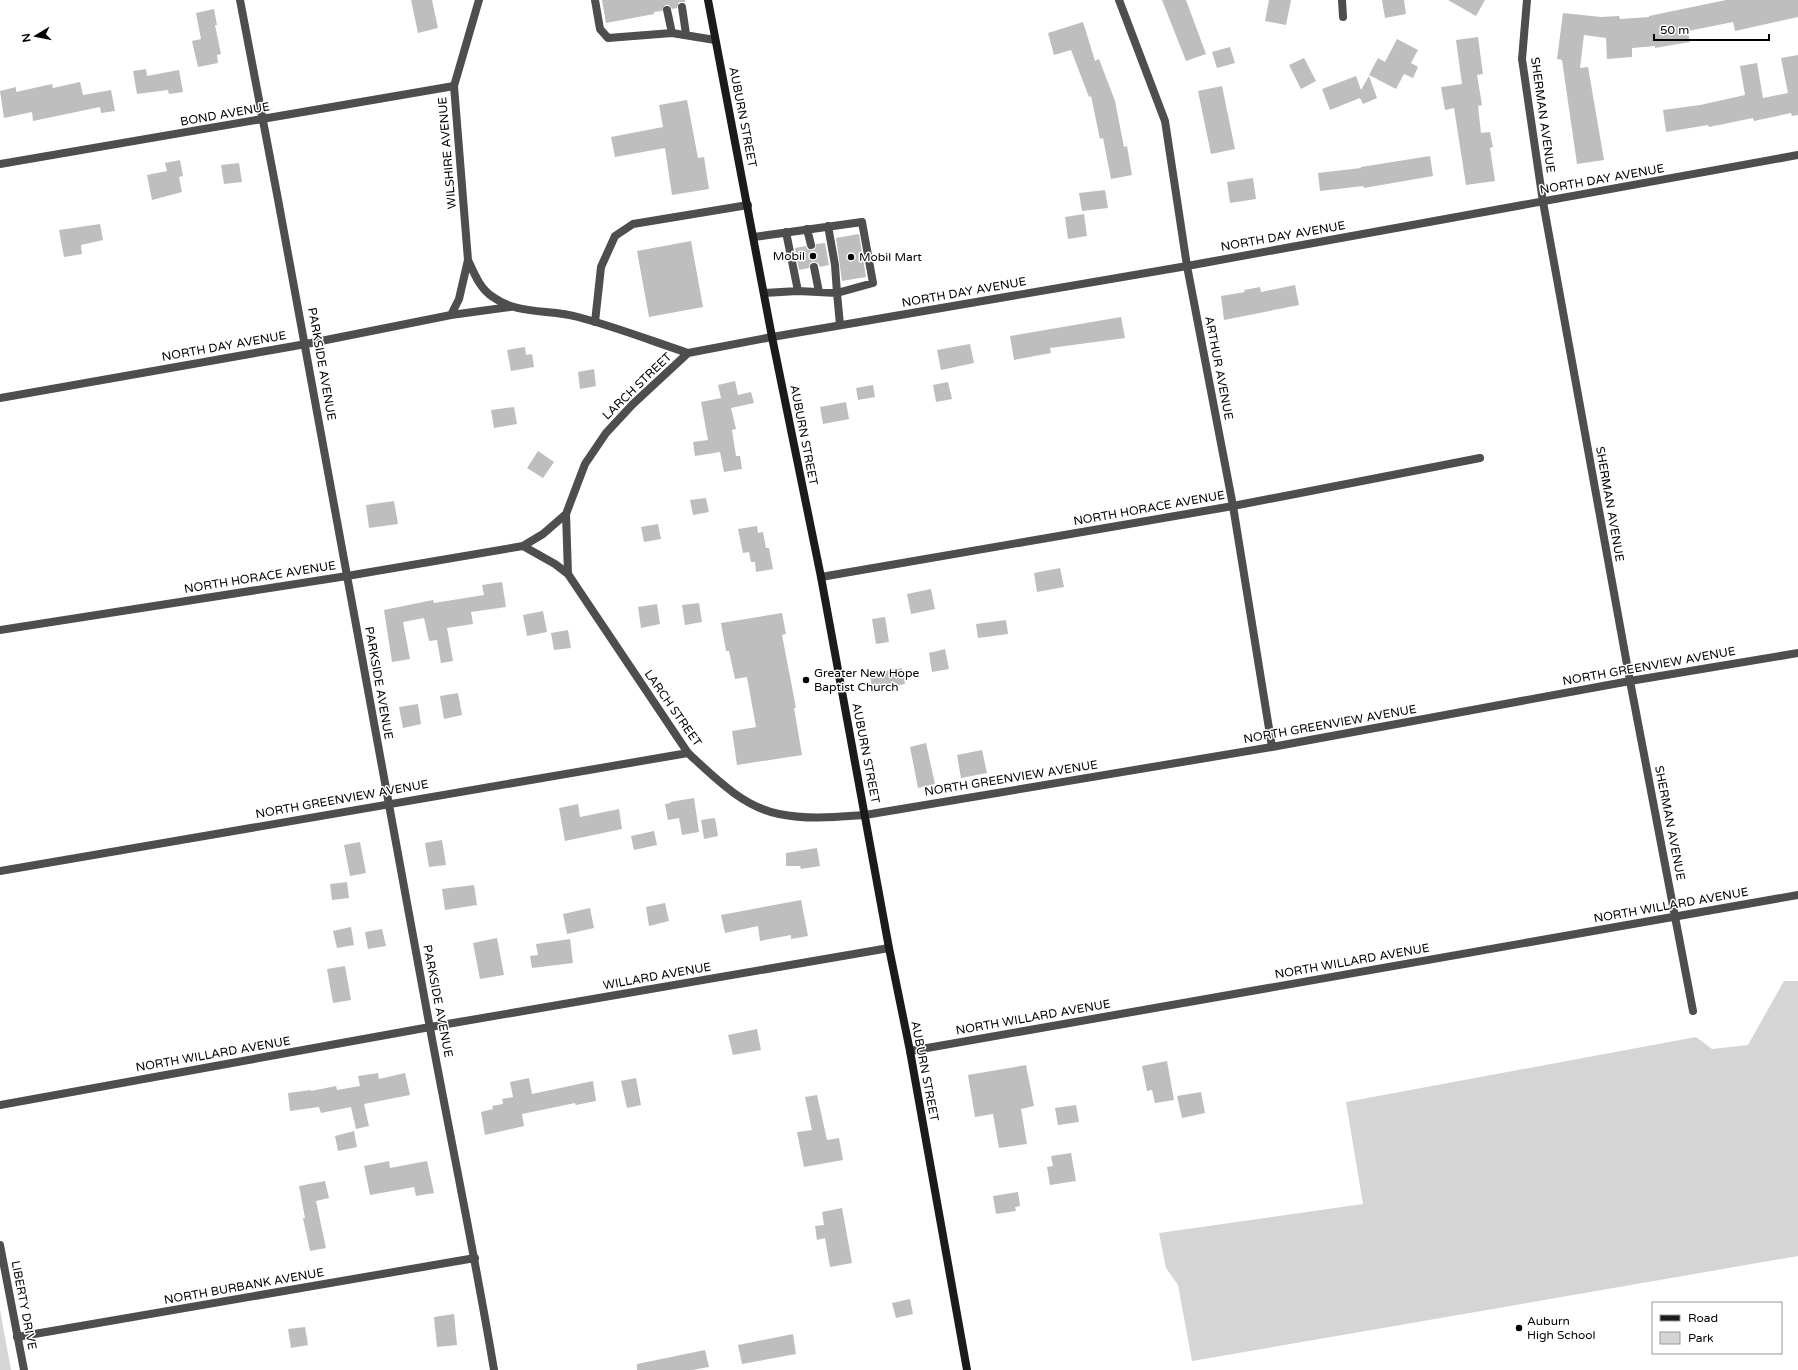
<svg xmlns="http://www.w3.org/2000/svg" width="1798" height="1370" font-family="'Varela Round',sans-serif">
	<rect width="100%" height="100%" fill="#fff"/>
	<!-- green -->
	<path fill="#d5d5d5" d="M1784 981H1798V1256L1192 1361 1178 1285 1166 1268 1159 1233 1363 1204 1346 1102 1696 1037 1712 1049 1748 1045Z
		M0 1310 11 1370H0Z"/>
	<!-- building -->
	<path fill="#bebebe" d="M411 0H432L438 28 418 33Z
		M602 0H685V2H679L677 8 672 9 669 5H665L662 11 654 12V14L606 23Z
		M1162 0H1186L1206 54 1186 61Z
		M1269 0H1291L1286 25 1265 21Z
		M1382 0H1404L1406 14 1385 18Z
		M1448 0H1485L1476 16Z
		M1726 0H1798V17L1735 31 1733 22 1688 31 1690 42 1655 48V46L1632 48V57L1607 59 1606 38 1584 35 1580 68 1588 67 1604 160 1577 164 1562 60 1557 59 1563 13 1601 17 1619 16 1620 19 1649 17V16Z
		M214 9 217 25H215L221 54 217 55 218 63 198 67 192 41 201 39 196 13Z
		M1083 22 1095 61 1099 59 1115 101 1124 147 1127 146 1132 175 1111 179 1103 138 1100 139 1091 96 1089 97 1071 50 1054 55 1048 33Z
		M1478 37 1483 74 1477 75 1482 105 1478 106 1481 133 1490 132 1493 147 1490 148 1495 181 1466 185 1454 108 1445 110 1441 87 1462 84 1456 40Z
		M1397 39 1418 50 1411 63 1418 67 1413 78 1404 74 1396 89 1369 75 1378 58 1385 62Z
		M1230 47 1235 63 1217 68 1212 52Z
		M1798 55V115L1792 116 1791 113 1754 121 1753 118 1709 127 1708 125 1666 132 1663 110 1700 105 1745 95 1740 66 1757 63 1763 98 1788 93 1781 58Z
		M1304 58 1316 81 1301 89 1289 65Z
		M146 69 147 76 179 70 183 92 169 94 168 90 137 94 133 71Z
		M1356 76 1361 90 1369 76 1377 98 1363 104 1360 98 1330 110 1322 89Z
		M80 82 83 95 111 90 115 111 101 113 100 107 33 121 32 112 4 118 0 91 16 87V92L52 84 53 88Z
		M1222 86 1235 149 1211 154 1198 91Z
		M687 100 698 158 704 157 709 189 672 195 665 148 615 157 611 137 663 127 659 105Z
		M1430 156 1433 176 1364 188 1363 186 1320 191 1318 173 1361 168V167Z
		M180 160 183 176 179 177 182 192 152 200 147 175 167 171 165 163Z
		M239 163 242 182 224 184 221 165Z
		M1253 178 1256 199 1230 203 1227 182Z
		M1105 190 1108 208 1082 211 1079 193Z
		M1084 214 1087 236 1068 239 1065 217Z
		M100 224 103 240 81 245 82 254 64 257 59 230Z
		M859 234 866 277 842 281 836 238Z
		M691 241 703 307 649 317 637 251Z
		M825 243 829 265 820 267 818 263 813 262 810 263 809 268 799 270 795 248 806 246 807 249 812 250 815 249 816 244Z
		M1295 285 1299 305 1224 320 1221 296 1245 292 1244 290 1260 287 1261 292Z
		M1121 317 1125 338 1050 348 1051 353 1014 360 1010 336Z
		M970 344 974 363 941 370 937 350Z
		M525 347 526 355 532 354 534 367 511 371 507 350Z
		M594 369 596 386 580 389 578 372Z
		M735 381 738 395 751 392 754 403 731 408 736 429 732 430 736 456H740L742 469 724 472 720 452 695 456 693 442 708 440 701 402 721 398 718 385Z
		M948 382 952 399 936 402 933 385Z
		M873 385 875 397 858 400 856 388Z
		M846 402 849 419 823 424 820 407Z
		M514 407 517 424 494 428 491 410Z
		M538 451 554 462 543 478 527 468Z
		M706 498 709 512 693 515 690 500Z
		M394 501 398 524 369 528 366 505Z
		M658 524 661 539 644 542 641 527Z
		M757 526 758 533 763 532 766 548H769L773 569 756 572 755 562H751L749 552 743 553 738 529Z
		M1060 568 1064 587 1037 592 1034 573Z
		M502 582 506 607 471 612 473 624 447 628 453 661 441 663 437 640 429 641 424 618 403 622 410 659 392 662 384 610 433 600 434 603 484 595 482 585Z
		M931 589 935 609 911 614 907 594Z
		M699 603 702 622 685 625 682 605Z
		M657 604 660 624 641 628 638 607Z
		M543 611 547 632 527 636 523 615Z
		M782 613 786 634 782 635 796 708H794L802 755 737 765 732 731 756 727 747 677 735 679 729 651H726L721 623Z
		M885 617 889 642 876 644 872 619Z
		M1006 620 1008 634 978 638 976 624Z
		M568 630 571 648 554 650 551 633Z
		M945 649 949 669 932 672 929 653Z
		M902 668 905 684 872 690 870 674Z
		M458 693 462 715 444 719 440 696Z
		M418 704 421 724 403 728 399 707Z
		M926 743 935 784 918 788 910 747Z
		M982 750 987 773 961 778 957 755Z
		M694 798 699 832 682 835 679 818 668 820 665 804 671 803 670 802Z
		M578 804 580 817 619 809 622 829 565 841 559 808Z
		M715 818 718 836 704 839 701 820Z
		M654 831 657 845 634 850 631 836Z
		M442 840 446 865 429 867 425 843Z
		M360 842 366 873 350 876 344 845Z
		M817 848 820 866 801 869 800 866H786V853Z
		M347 882 349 898 332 900 330 884Z
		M474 885 477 905 445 910 442 889Z
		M801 900 808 936 791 939V935L760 941 758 926 725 933 721 915Z
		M665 903 669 921 649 926 646 907Z
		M590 908 594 928 567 934 563 914Z
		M351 927 354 945 337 948 333 931Z
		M382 929 386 946 368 949 365 932Z
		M497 938 504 975 480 979 473 943Z
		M570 939 573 963 532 968 530 956 538 955 536 944Z
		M345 966 351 1000 333 1003 327 969Z
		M757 1029 761 1050 733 1055 728 1035Z
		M1167 1061 1174 1100 1155 1103 1152 1090 1147 1091 1142 1066Z
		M1026 1065 1034 1106 1021 1109 1027 1144 999 1148 993 1114 975 1117 968 1075Z
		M378 1073 379 1079 405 1073 410 1095 364 1104 369 1126 356 1129 351 1107 321 1113 319 1107 290 1111 288 1093 311 1090V1091L336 1086 337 1090 360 1086 358 1076Z
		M529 1078 532 1094 593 1081 596 1101 576 1105 575 1103 522 1114 524 1126 485 1135 481 1112 493 1109 492 1106 503 1104 502 1099 513 1097 510 1082Z
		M636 1078 641 1105 627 1108 621 1081Z
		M1201 1092 1205 1113 1182 1118 1177 1096Z
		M817 1095 827 1140 839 1138 843 1160 804 1167 797 1132 812 1130 805 1097Z
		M1076 1105 1079 1122 1058 1125 1055 1108Z
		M354 1131 357 1147 338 1151 335 1136Z
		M1071 1153 1076 1181 1050 1185 1047 1167 1053 1166 1051 1156Z
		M389 1161 390 1168 427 1161 434 1193 416 1196 414 1187 370 1195 364 1166Z
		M325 1181 329 1198 316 1201 326 1248 310 1251 303 1218H305L299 1186Z
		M1018 1192 1020 1206 1015 1207 1016 1211 996 1214 993 1196Z
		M842 1208 852 1263 830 1267 825 1238 817 1240 815 1226 824 1225 822 1212Z
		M910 1299 913 1314 896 1318 892 1303Z
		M454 1314 457 1345 437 1347 434 1317Z
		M305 1327 308 1345 291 1348 288 1329Z
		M793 1334 796 1354 742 1364 738 1345Z
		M705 1350 709 1367 692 1370H637V1364Z"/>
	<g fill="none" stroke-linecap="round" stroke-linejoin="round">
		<!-- lane -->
		<path stroke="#4e4e4e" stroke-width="8" d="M595 0 600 29 608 38 672 33 715 40
			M682 7 686 34
			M667 10 672 33
			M807 229 811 245
			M786 232 798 291
			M754 237 862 222 873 283 837 293 840 325
			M814 267 819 292
			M764 293 798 291 837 293 835 265 828 226
			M595 322 601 267 615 236 633 224 748 205"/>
		<!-- street -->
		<path stroke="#4e4e4e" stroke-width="8" d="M240 0C305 337 366 675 427 1012 449 1132 474 1250 494 1370
			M1119 0 1165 121 1187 266 1233 506 1272 747
			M1342 0 1343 17
			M1527 0 1522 59 1543 202 1630 681 1693 1011
			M1798 155 1187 266 772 337 688 353 633 404 606 433 585 464 566 514 543 534 523 546 555 564 568 574 688 753C714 777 743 807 779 814 808 820 837 817 865 815L1272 747 1630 681 1798 653
			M0 164 454 86
			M468 260 454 86 479 0
			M451 315 510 307
			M0 398 306 344 451 315 459 299 468 260C474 273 480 289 493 297 518 315 550 309 578 317 616 327 652 341 688 353
			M566 514 568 574
			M821 577 1233 506 1480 458
			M0 630 347 576 523 546
			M0 871 688 753
			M910 1051 1798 895
			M0 1105 430 1027 889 948
			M0 1245 24 1370
			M17 1337 475 1258"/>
		<!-- secondary -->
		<path stroke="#1b1b1b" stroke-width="8" d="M708 0 772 337 821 577 889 948 910 1051 967 1370"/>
	</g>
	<!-- markers -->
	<g fill="#000" stroke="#fff" stroke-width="1.5">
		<circle cx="813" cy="256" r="4"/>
		<circle cx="851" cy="257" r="4"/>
		<circle cx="806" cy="680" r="4"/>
		<circle cx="1519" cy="1328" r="4"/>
	</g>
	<g text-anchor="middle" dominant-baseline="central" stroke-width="3" stroke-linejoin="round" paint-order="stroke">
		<!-- street labels -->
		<g font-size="12" fill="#000" stroke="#fff">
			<text transform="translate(225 114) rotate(-10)">BOND AVENUE</text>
			<text transform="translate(1543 115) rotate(82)">SHERMAN AVENUE</text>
			<text transform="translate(743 117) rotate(79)">AUBURN STREET</text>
			<text transform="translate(447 153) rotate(-95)">WILSHIRE AVENUE</text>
			<text transform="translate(1602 179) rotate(-10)">NORTH DAY AVENUE</text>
			<text transform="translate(1283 236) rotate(-10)">NORTH DAY AVENUE</text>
			<text transform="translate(964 292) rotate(-10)">NORTH DAY AVENUE</text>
			<text transform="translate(224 346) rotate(-10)">NORTH DAY AVENUE</text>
			<text transform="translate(322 364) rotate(80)">PARKSIDE AVENUE</text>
			<text transform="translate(1219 368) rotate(79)">ARTHUR AVENUE</text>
			<text transform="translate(637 386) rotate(-44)">LARCH STREET</text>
			<text transform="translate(804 435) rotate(79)">AUBURN STREET</text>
			<text transform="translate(1610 504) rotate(80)">SHERMAN AVENUE</text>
			<text transform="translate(1149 508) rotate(-10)">NORTH HORACE AVENUE</text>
			<text transform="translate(260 577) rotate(-9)">NORTH HORACE AVENUE</text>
			<text transform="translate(1649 666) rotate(-10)">NORTH GREENVIEW AVENUE</text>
			<text transform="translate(379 683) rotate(80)">PARKSIDE AVENUE</text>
			<text transform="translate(673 708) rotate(55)">LARCH STREET</text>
			<text transform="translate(1330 724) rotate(-10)">NORTH GREENVIEW AVENUE</text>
			<text transform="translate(866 753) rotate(79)">AUBURN STREET</text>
			<text transform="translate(1011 778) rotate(-9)">NORTH GREENVIEW AVENUE</text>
			<text transform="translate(342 799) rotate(-10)">NORTH GREENVIEW AVENUE</text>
			<text transform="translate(1670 823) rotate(79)">SHERMAN AVENUE</text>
			<text transform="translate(1671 905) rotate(-10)">NORTH WILLARD AVENUE</text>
			<text transform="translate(1352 961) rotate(-10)">NORTH WILLARD AVENUE</text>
			<text transform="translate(657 976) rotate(-10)">WILLARD AVENUE</text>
			<text transform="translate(438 1001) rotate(79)">PARKSIDE AVENUE</text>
			<text transform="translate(1033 1017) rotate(-10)">NORTH WILLARD AVENUE</text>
			<text transform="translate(213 1054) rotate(-10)">NORTH WILLARD AVENUE</text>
			<text transform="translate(925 1071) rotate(79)">AUBURN STREET</text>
			<text transform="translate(244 1286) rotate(-10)">NORTH BURBANK AVENUE</text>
			<text transform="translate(24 1305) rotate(79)">LIBERTY DRIVE</text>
		</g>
		<!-- poi labels -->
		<g font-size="12" fill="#000" stroke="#fff" text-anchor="start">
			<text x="805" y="256" text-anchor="end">Mobil</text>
			<text x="859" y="257">Mobil Mart</text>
			<text x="814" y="673">Greater New Hope<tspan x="814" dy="14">Baptist Church</tspan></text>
			<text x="1527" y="1321">Auburn<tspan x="1527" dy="14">High School</tspan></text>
		</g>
	</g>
	<!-- legend -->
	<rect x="1652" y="1302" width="130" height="52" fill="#ffffff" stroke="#999999"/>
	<rect x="1660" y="1315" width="20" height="6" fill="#1b1b1b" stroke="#999999"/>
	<text x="1688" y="1322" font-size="12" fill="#000000">Road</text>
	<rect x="1660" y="1332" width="20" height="12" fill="#d5d5d5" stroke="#999999"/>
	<text x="1688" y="1342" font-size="12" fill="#000000">Park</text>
	<!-- north arrow -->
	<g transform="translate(36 36) rotate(260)" stroke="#ffffff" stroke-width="3" paint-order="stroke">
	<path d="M0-3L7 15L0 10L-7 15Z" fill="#000000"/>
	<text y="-6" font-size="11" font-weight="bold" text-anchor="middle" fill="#000000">N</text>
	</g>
	<!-- scale -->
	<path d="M1654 34v6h115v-6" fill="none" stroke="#000000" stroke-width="2"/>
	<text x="1660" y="34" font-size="12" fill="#000000" stroke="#ffffff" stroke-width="3" paint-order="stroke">50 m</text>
</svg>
